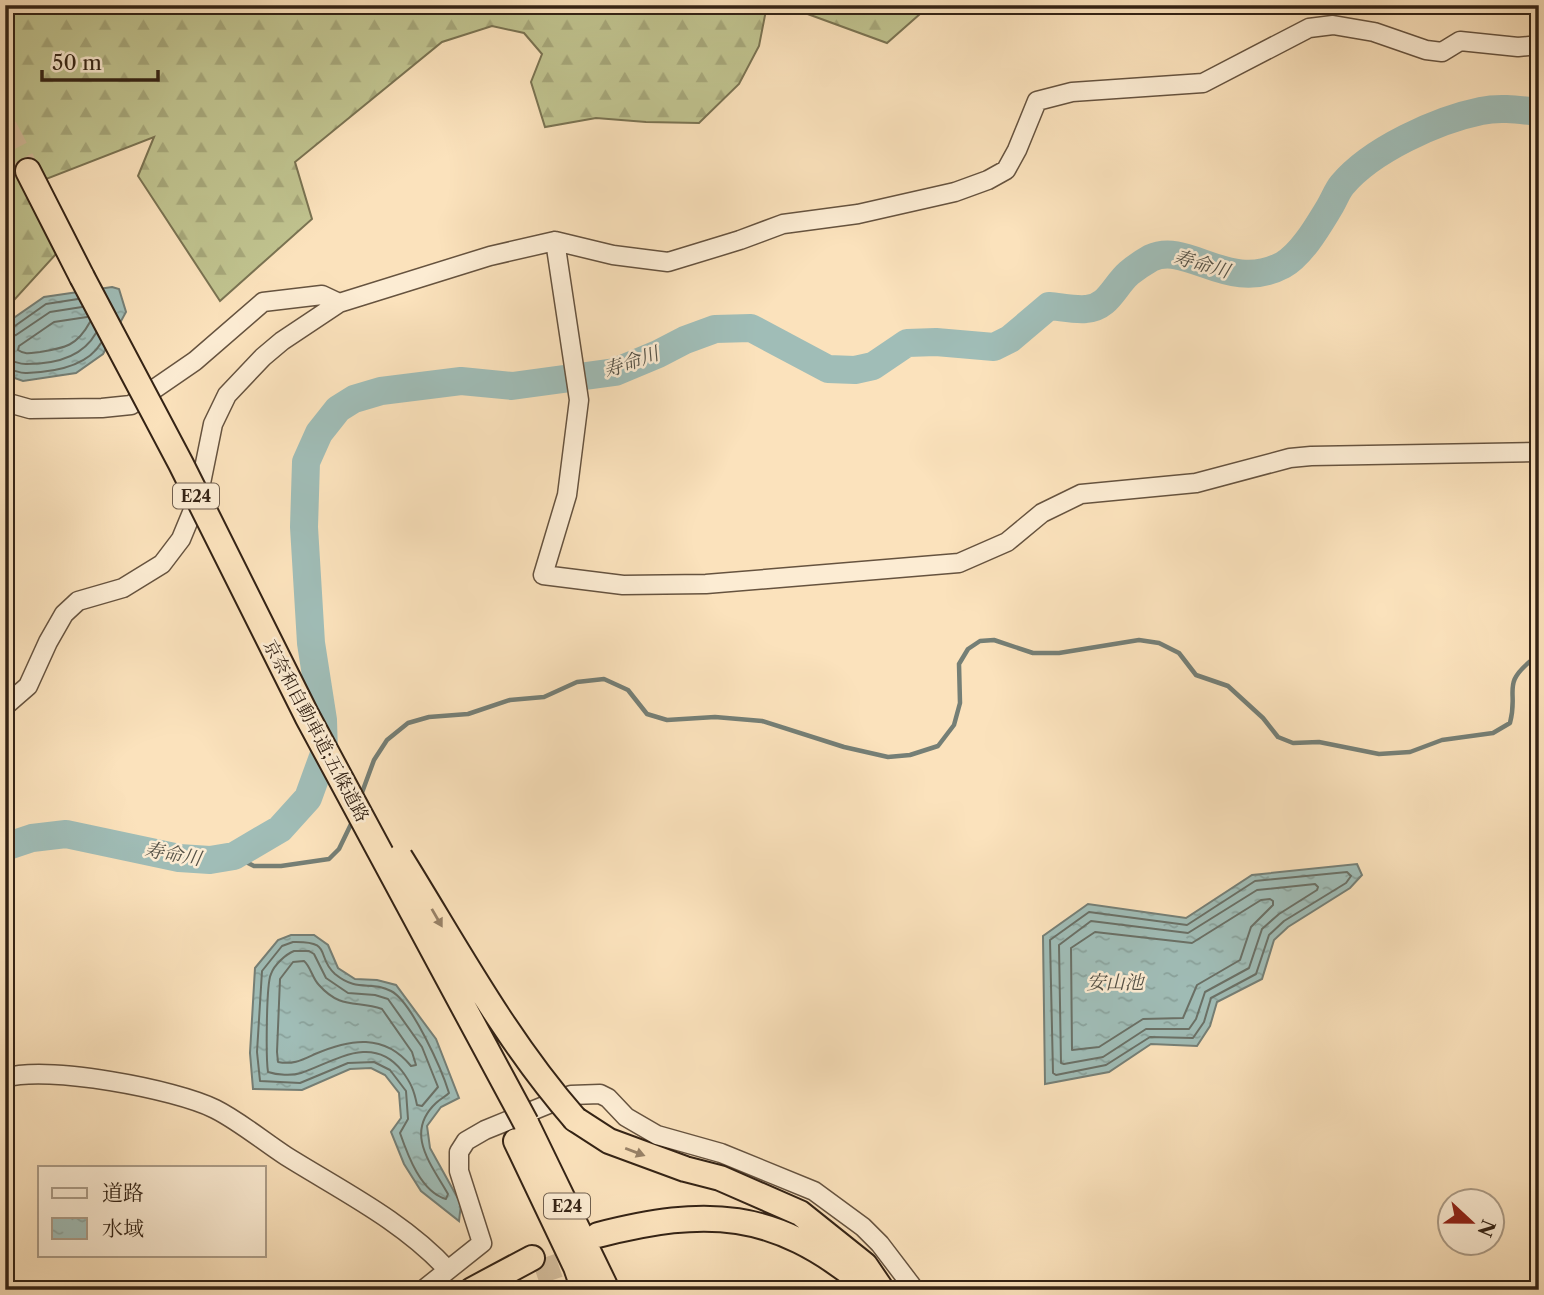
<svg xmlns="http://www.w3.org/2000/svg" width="1544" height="1295" font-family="'Libre Caslon Text','Noto Serif JP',serif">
	<defs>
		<pattern id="forest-firs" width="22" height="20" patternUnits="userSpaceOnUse" patternTransform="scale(1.75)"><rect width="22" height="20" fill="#c0c38f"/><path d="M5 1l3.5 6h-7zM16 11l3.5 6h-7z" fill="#a6a77a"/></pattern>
		<pattern id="water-ripples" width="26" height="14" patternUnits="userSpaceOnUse" patternTransform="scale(1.75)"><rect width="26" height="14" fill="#a0bdb7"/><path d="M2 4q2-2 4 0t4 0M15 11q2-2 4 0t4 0" fill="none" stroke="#8aa29c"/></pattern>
	</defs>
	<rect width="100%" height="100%" fill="#fbe2bc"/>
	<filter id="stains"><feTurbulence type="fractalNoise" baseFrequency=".00286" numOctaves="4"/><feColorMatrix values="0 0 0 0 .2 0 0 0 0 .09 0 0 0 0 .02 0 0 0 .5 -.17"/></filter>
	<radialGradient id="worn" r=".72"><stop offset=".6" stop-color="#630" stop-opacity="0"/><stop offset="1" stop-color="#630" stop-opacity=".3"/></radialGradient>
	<!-- forest -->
	<path fill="url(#forest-firs)" stroke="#7a7352" stroke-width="2" d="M767 5 759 46 739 84 699 123 646 122 596 118 545 127 531 82 542 54 524 33 492 26 442 42 295 162 312 219 220 301 138 176 154 137 33 184 56 254 5 310V6Z
		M783 5H959L953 10 920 14 887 43Z"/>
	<!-- water -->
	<path fill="url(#water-ripples)" stroke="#757f76" stroke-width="2" d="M112 287 119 289 126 312 103 354 76 373 23 381 6 375 5 324 44 297Z
		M1357 864 1362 875 1350 888 1288 927 1274 940 1262 979 1217 1002 1210 1026 1197 1046 1151 1044 1109 1072 1045 1084 1043 936 1088 904 1186 918 1252 875Z
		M291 935H314L328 945 338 968 355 979 377 980 396 985 436 1039 459 1098 441 1107 427 1126 430 1148 461 1204 459 1221 421 1191 404 1164 391 1132 401 1118 399 1093 385 1075 371 1068 350 1069 302 1090 253 1089 250 1053 255 968 278 940Z"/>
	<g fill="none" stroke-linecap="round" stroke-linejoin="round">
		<!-- shore -->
		<path stroke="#6a7066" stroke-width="2" d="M87 317 54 322 19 346 18 350C25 355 31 353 40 352 65 348 77 346 90 322
			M5 329 12 328 46 304 78 299
			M5 338 16 335 50 312 82 307
			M5 360C13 360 20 365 27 364 54 364 82 358 96 333
			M5 369C13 369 20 374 27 373 53 372 87 367 101 343
			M1347 872 1351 876 1346 883 1284 921 1269 935 1256 974 1211 998 1204 1022 1193 1038 1150 1037 1106 1065 1056 1075 1053 1073 1050 940 1089 912 1187 925 1255 881Z
			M1315 884 1318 887 1317 890 1279 914 1262 929 1249 968 1205 992 1196 1019 1189 1029H1146L1103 1057 1064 1064 1061 1063 1059 945 1091 921 1188 933 1257 890Z
			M1270 899 1273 901V905L1251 927 1240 960 1197 985 1183 1018 1143 1019 1099 1047 1072 1050 1071 948 1095 932 1192 943 1261 900Z
			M293 942C334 941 315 956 335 974 358 993 371 980 391 991 412 1002 442 1070 449 1093 445 1097 440 1099 436 1103 404 1133 431 1164 448 1194L446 1199C421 1192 408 1156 400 1133L408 1119 406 1091 390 1070 374 1062 348 1063 300 1083 260 1081 257 1052 262 971 282 946Z
			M294 951H309L314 954 326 978 348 993 375 995 388 999 422 1047 438 1087 422 1106 417 1105C414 1090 411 1083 402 1071 372 1033 334 1062 301 1073 292 1076 277 1075 268 1072 266 1060 266 984 271 974 274 965 286 954 294 951Z
			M304 961C311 967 312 978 319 985 341 1010 357 1000 382 1009L412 1052 416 1065 411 1066C384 1033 350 1039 315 1054 302 1060 293 1065 278 1062L277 1052 280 979 293 962Z"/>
		<!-- stream -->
		<path stroke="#757f76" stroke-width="4.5" d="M360 798 374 760 387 740 408 723 429 717 468 714 510 700 544 697 577 682 604 679 628 690 647 714 667 720 715 717 762 721 844 747 888 757 910 755 938 746 954 725 960 703 959 664 968 649 980 641 994 640 1033 653H1059L1139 640 1159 643 1179 653 1196 675 1228 686 1263 718 1278 737 1293 743 1319 742 1379 754 1410 752 1442 740 1493 733 1510 723C1519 690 1500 685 1533 659L1539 660
			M234 856 254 866H281L329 859 339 849 353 820"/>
		<!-- river -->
		<path stroke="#a0bdb7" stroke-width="28" d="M5 847 32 838 66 834 179 858 210 860 234 856 280 829 308 798 324 754 323 720 311 643 304 527 306 462 319 433 338 409 354 399 381 391 461 381 512 386 615 372 658 354 685 340 715 329 751 328 828 369 855 370 873 366 907 343 936 342 994 347 1010 339 1049 306C1061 307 1074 310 1086 309 1108 308 1114 286 1129 273 1135 268 1144 262 1151 258 1188 241 1229 294 1283 265 1302 254 1318 226 1329 208 1334 200 1337 191 1342 185 1371 150 1437 120 1481 111 1500 107 1520 110 1539 112"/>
		<!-- highway-tunnel -->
		<path stroke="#d3bc9b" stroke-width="24" stroke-dasharray="24 12" stroke-linecap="butt" d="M5 127 28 171
			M536 1273 604 1250"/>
		<!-- minor casing -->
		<g stroke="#66533f" stroke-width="21">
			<path id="minor" d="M555 241 579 400 567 495 543 575 623 585 706 584 959 563 1007 542 1042 513 1081 494 1196 483 1290 458 1311 456 1539 452
				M5 402 30 409 102 408 131 405 195 361 263 302 322 295 339 303
				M5 706 28 686 48 642 64 614 78 601 123 588 162 564 181 539 198 498 213 424 227 395 263 357 282 341 339 303 490 256 555 241 613 255 668 262 740 240 783 224 858 214 955 192 988 180 1006 170 1017 150 1037 101 1072 92 1203 83 1309 28 1333 25 1374 32 1426 50 1442 52 1460 41 1518 47 1539 45
				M5 1078C47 1065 175 1089 215 1109 239 1121 263 1141 286 1156 342 1191 403 1221 448 1270
				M423 1290 482 1243 459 1171V1152L466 1141 485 1130 571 1095 600 1094 608 1098 626 1117 657 1135 721 1153 814 1191 863 1227 880 1244 915 1290"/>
		</g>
		<!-- highway casing -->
		<g stroke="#342315" stroke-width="28">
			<path id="highway" d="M28 171 82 277
				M575 1119 609 1141 685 1169 720 1178 800 1213 865 1265 882 1290
				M526 1123 607 1290
				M516 1141 576 1267 584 1290
				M598 1235C707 1207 773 1210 863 1283
				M472 1290 532 1258"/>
		</g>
		<!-- minor -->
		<use href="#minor" stroke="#fcecd3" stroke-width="18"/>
		<!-- highway -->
		<use href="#highway" stroke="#fbe2bc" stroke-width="24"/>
		<!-- highway-bridge casing -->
		<g stroke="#342315" stroke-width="28" stroke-linecap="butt">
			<path id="highway-bridge" d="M82 277 181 464 307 716 526 1123
				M400 857C456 947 505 1039 575 1119"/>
		</g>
		<!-- highway-bridge -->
		<use href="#highway-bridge" stroke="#fbe2bc" stroke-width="24"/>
	</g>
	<!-- one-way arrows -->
	<defs><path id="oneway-solid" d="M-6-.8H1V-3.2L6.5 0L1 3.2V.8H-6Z" transform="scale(1.75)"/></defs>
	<g fill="#988268">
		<use href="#oneway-solid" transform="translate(437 918) rotate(60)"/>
		<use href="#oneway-solid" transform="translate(635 1152) rotate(21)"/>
	</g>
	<g text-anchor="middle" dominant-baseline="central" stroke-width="5" stroke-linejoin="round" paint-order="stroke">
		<!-- shield labels -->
		<g fill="#fcecd3" stroke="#705f4e" stroke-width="2">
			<rect x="173" y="483.5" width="46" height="25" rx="5"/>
			<rect x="544" y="1193.5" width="46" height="25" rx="5"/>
		</g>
		<g font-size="16" font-weight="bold" fill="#342315">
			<text x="196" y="496">E24</text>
			<text x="567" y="1206">E24</text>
		</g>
		<!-- street labels -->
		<g font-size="18" fill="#342315" stroke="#fcecd3">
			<text transform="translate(316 731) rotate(62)">京奈和自動車道;五條道路</text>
		</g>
		<!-- water labels -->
		<g font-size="19" font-style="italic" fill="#545146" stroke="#fcecd3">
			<text transform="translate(1202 264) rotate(16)">寿命川</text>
			<text transform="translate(631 362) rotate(-19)">寿命川</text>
			<text transform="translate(173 854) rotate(10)">寿命川</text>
			<text x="1115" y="982">安山池</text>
		</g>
	</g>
	<!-- margin -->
	<rect width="1544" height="1295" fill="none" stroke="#fbe2bc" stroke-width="28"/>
	<rect x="7" y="7" width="1530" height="1281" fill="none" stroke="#342315" stroke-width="3.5"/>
	<rect x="14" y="14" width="1516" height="1267" fill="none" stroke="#342315" stroke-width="2"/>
	<!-- legend -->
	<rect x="38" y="1166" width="228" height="91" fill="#fcecd3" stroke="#ac9c87" stroke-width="2"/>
	<rect x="52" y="1188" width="35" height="10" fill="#fcecd3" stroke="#ac9c87" stroke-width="2"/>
	<text x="102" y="1200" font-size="21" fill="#342315">道路</text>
	<rect x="52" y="1218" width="35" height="21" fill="url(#water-ripples)" stroke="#ac9c87" stroke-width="2"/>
	<text x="102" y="1236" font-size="21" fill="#342315">水域</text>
	<!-- north arrow -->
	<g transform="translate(1471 1222) rotate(112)"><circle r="33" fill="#fcecd3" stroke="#ac9c87" stroke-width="2"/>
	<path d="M0-5L12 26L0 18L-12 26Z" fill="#8f2418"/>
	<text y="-10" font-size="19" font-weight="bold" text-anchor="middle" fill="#342315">N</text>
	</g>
	<!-- scale -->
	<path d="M42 70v10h116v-10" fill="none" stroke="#342315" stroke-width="3.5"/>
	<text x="52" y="70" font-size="21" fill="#342315" stroke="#fcecd3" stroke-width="5" paint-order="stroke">50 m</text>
	<rect width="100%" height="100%" filter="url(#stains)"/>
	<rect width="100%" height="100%" fill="url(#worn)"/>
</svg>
